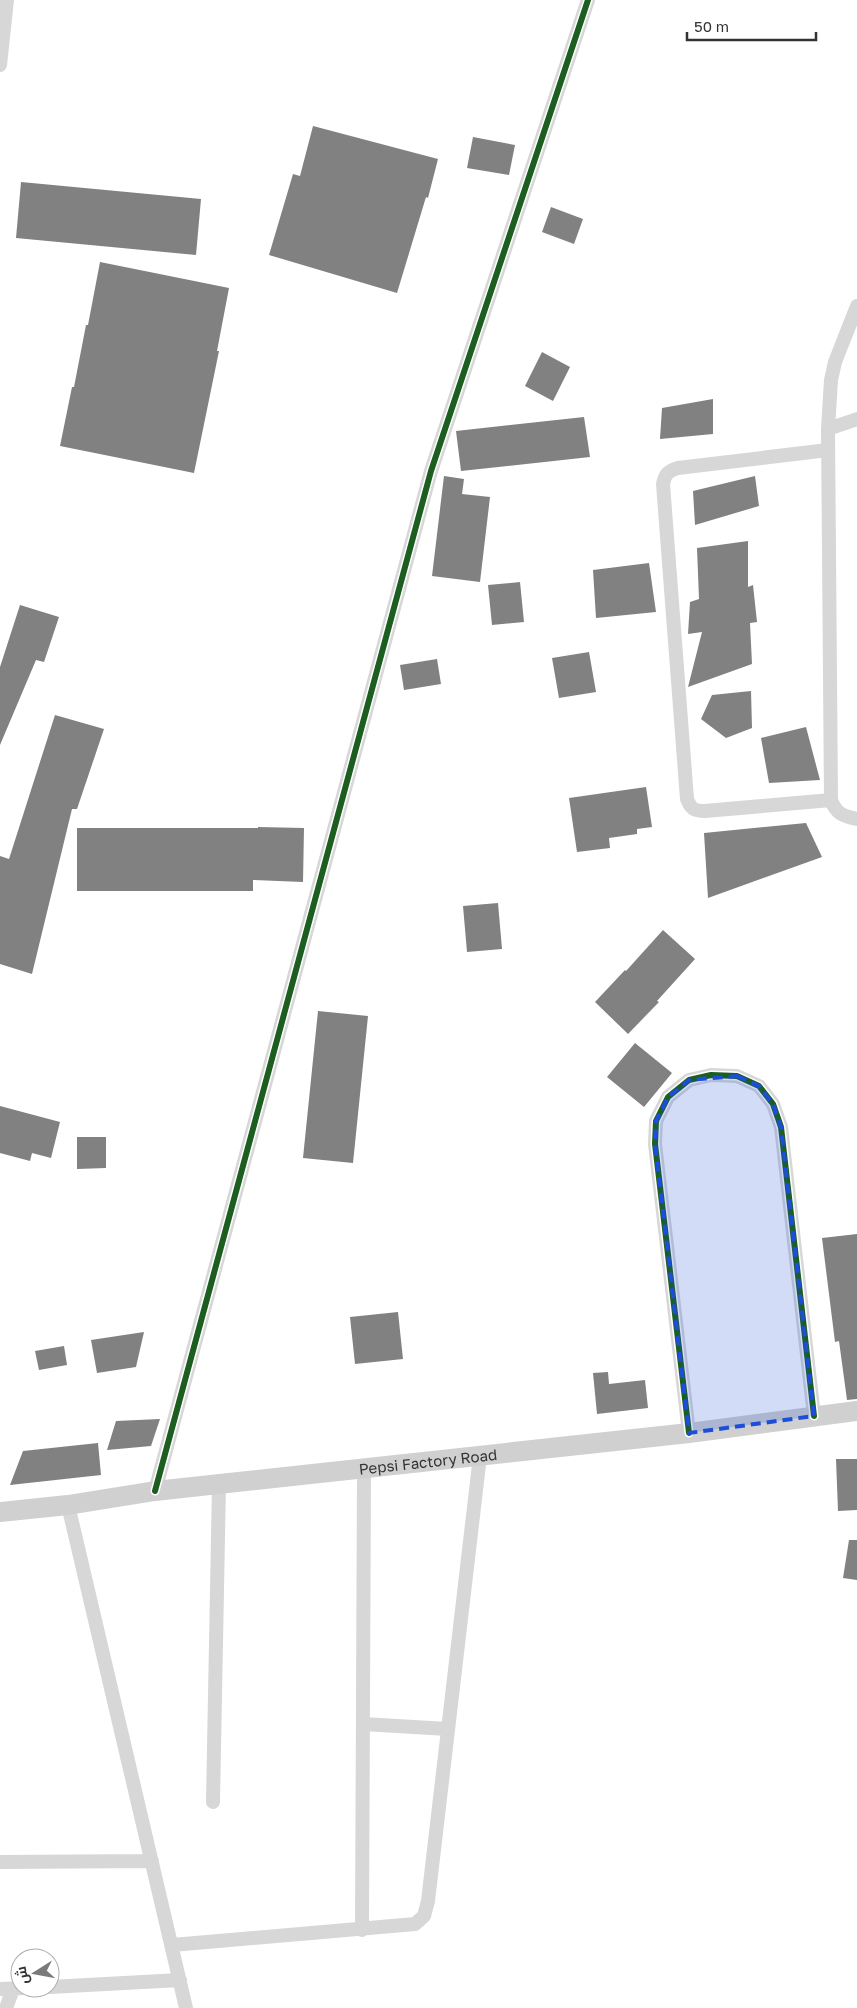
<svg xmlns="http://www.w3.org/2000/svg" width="857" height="2008" font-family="'Golos Text',Cairo,sans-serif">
	<rect width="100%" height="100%" fill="#fff"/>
	<!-- building -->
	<path fill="#818181" d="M313 126 438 159 428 198 426 197 397 293 269 255 293 174 300 176Z
		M473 137 515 145 509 175 467 168Z
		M21 182 201 199 196 255 16 238Z
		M551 207 583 219 574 244 542 232Z
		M100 262 229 288 217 351H219L194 473 60 446 72 387H74L86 325H88Z
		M542 352 570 367 553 401 525 386Z
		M713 399V434L660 439 662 408Z
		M584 417 590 457 461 471 456 431Z
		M444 476 464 479 462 494 490 497 480 582 432 576Z
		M755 476 759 506 695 525 693 491Z
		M748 541V587L753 585 757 622 750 623 752 664 688 687 702 632 688 634 690 602 699 599 697 548Z
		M649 563 656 612 596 618 593 570Z
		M520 582 524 622 492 625 488 585Z
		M20 605 59 617 44 662 36 660 0 745V667Z
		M589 652 596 692 559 698 552 658Z
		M437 659 441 684 404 690 400 665Z
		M751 691 752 728 726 738 701 719 712 695Z
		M55 715 104 729 77 809H72L32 974 0 964V856L9 859Z
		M806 727 820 780 769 783 761 738Z
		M646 787 652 827 637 829V834L609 838 610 848 577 852 569 798Z
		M806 823 822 857 708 898 704 833Z
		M258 827 304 828 303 882 253 880V891H77V828H258Z
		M498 903 502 949 467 952 463 906Z
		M663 930 695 959 657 1001 659 1002 628 1034 595 1002 625 970 626 971Z
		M318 1011 368 1016 353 1163 303 1158Z
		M635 1043 672 1073 644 1107 607 1077Z
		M0 1106 60 1122 51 1158 32 1153 30 1161 0 1153Z
		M77 1137H106V1168L77 1169Z
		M857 1234V1399L847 1400 839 1341 835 1342 822 1238Z
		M398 1312 403 1359 355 1364 350 1317Z
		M144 1332 136 1367 97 1373 91 1340Z
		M64 1346 67 1365 39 1370 35 1351Z
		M608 1372 609 1384 645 1380 648 1408 597 1414 593 1373Z
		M160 1419 151 1446 107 1450 116 1421Z
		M98 1443 101 1475 10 1485 23 1451Z
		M836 1459H857V1510L838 1511Z
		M849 1540H857V1580L843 1578Z"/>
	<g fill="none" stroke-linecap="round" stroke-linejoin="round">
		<!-- street -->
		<path stroke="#d7d7d7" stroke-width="14" d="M0 65 7 0
			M857 306 835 362 831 380 828 429 831 800C836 813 842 816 857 819
			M828 429 857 419
			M828 450 678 468C668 471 665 474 663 484L687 799C691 809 694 811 705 811L831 800
			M689 1433 655 1144 656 1121 668 1097 689 1080 711 1075 737 1076 759 1086 773 1104 781 1127 814 1416
			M155 1491 431 471 588 0
			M68 1505 186 2008
			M363 1724 448 1729
			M213 1802 219 1484
			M0 1862 152 1861
			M362 1930 364 1469
			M172 1945 415 1924 424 1916 428 1901 480 1456
			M50 1987 180 1980
			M0 1989 25 1988
			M6 2008 13 1989"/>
		<!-- secondary -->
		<path stroke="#d0d0d0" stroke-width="20" id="s1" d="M0 1512 68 1505 155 1491 689 1433 857 1411"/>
		<!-- cycleway casing -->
		<g stroke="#fff" stroke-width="9">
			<path id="cycleway" d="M689 1433 655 1144 656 1121 668 1097 689 1080 711 1075 737 1076 759 1086 773 1104 781 1127 814 1416
				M155 1491 431 471 588 0"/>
		</g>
		<!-- cycleway -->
		<use href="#cycleway" stroke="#1b5e20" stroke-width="6"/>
	</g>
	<!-- marked area -->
	<path fill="#1d4ed8" fill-opacity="0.2" stroke="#1d4ed8" stroke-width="4" stroke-dasharray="10 6" stroke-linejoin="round" d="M737 1076 759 1086 773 1104 781 1127 814 1416 689 1433 655 1144 656 1121 668 1097 689 1080Z"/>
	<g text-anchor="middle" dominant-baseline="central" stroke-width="5" stroke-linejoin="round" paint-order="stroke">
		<!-- street labels -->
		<g font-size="15" fill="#333" stroke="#fff">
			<text stroke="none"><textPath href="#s1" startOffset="431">Pepsi Factory Road</textPath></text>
		</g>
	</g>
	<!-- north arrow -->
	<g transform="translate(35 1973) rotate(259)"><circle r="24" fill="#ffffff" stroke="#adadad"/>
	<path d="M0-4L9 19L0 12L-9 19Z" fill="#7a7a7a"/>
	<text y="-8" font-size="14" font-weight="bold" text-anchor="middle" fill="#333333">ش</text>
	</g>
	<!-- scale -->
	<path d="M687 32v8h129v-8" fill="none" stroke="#333333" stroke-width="2.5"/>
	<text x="694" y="32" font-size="15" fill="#333333" stroke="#ffffff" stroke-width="4" paint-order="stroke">50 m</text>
</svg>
